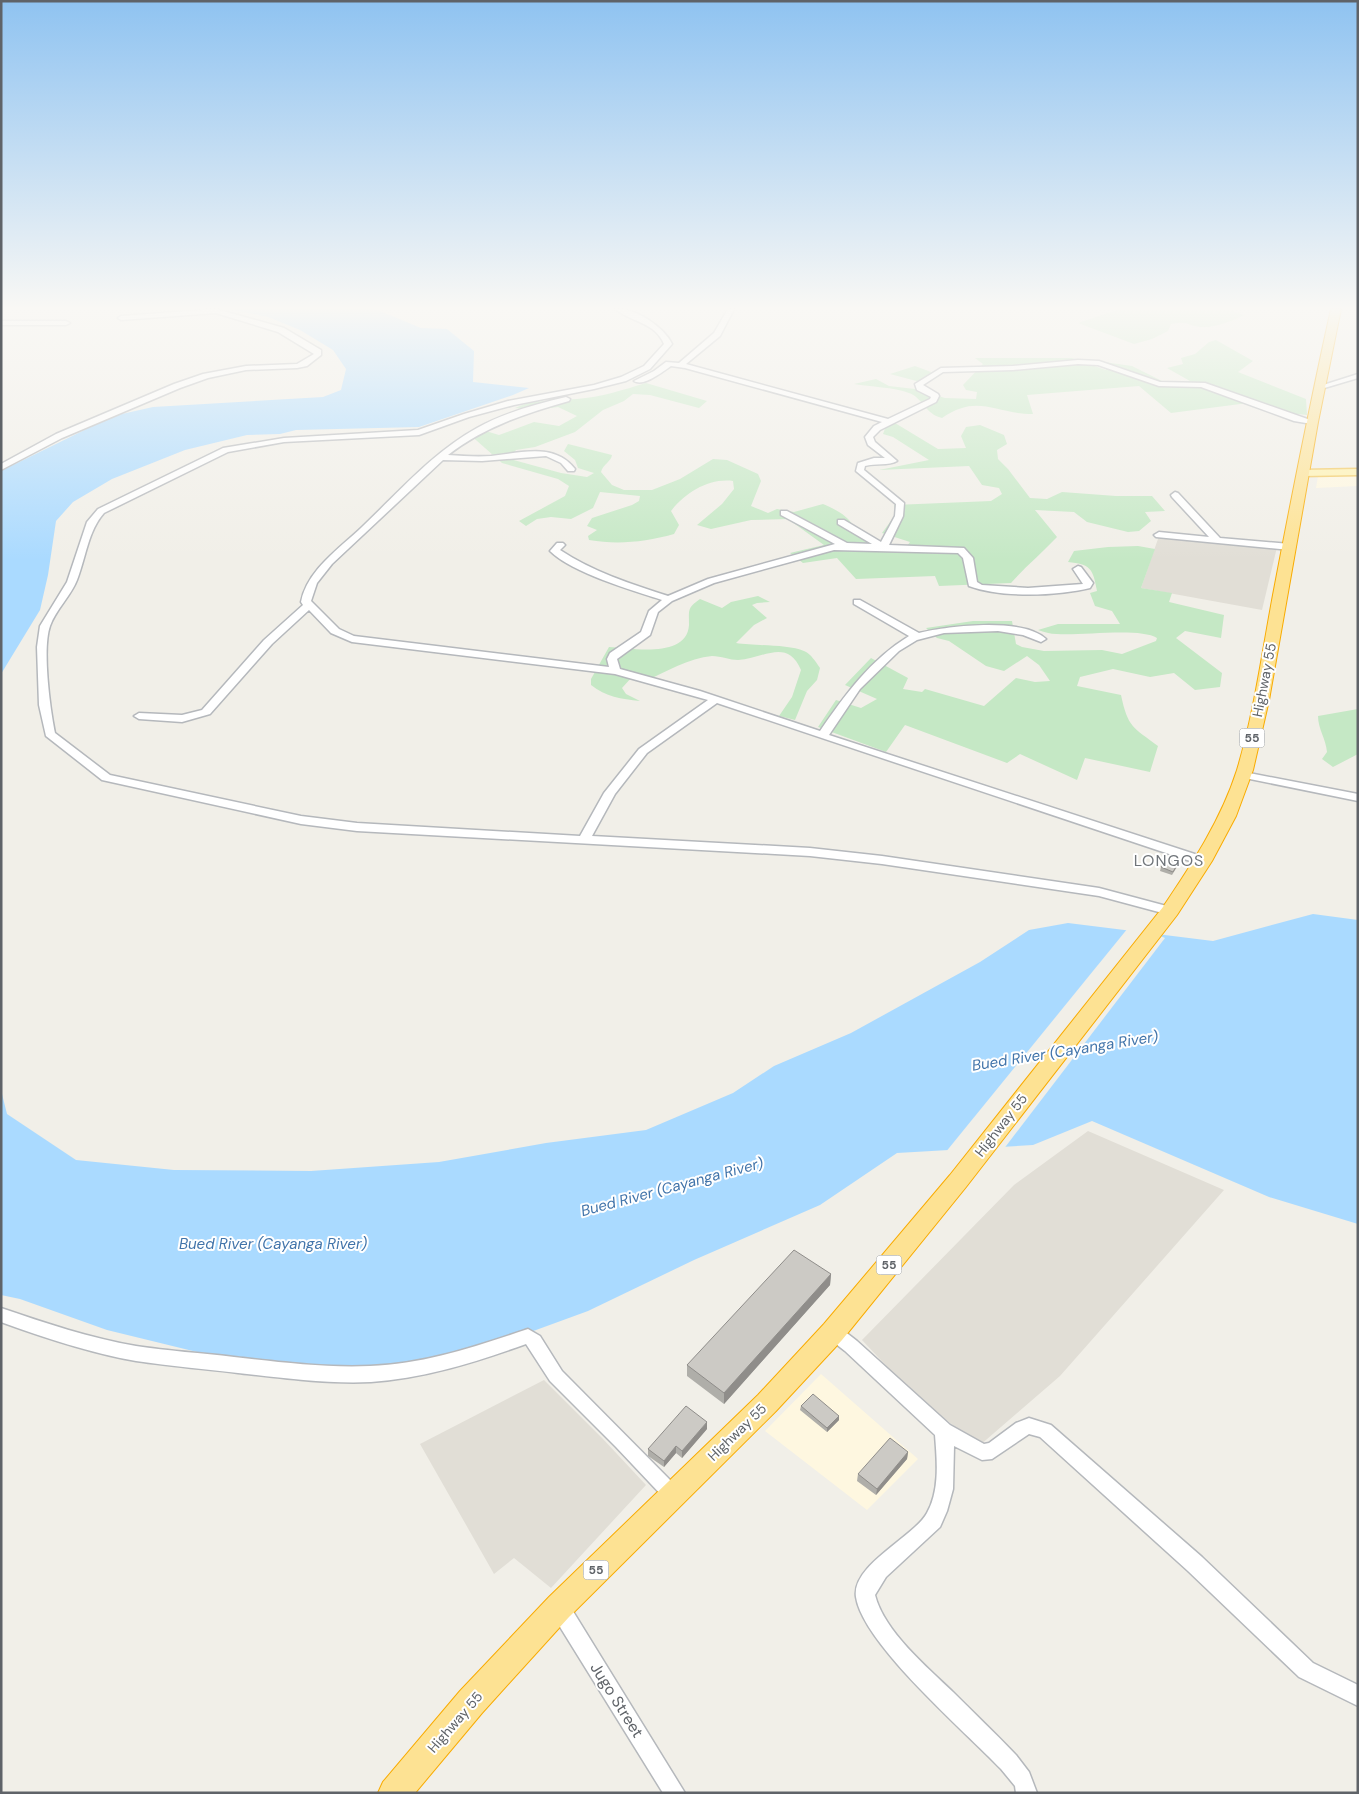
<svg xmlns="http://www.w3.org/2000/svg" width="1359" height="1794" font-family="'DM Sans',sans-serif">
	<rect width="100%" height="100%" fill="#f1efe8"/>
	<!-- commercial -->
	<path fill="#fef7e0" d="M1354 474 1358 478V486L1316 488 1318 476Z
		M821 1374 918 1459 867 1510 765 1431Z"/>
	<!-- education -->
	<path fill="#e1ded6" d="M1159 536 1277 547 1262 610 1141 588Z
		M1088 1131 1224 1190 1060 1376 979 1446 909 1390 862 1340 1014 1185Z
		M544 1380 603 1439 646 1485 551 1588 514 1558 494 1574 420 1444Z"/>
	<!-- green -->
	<path fill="#c5e8c5" d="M1120 309H1225L1245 315C1233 320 1216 328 1202 327 1187 326 1189 320 1171 324L1168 331 1152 339 1134 344 1078 323Z
		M1216 340 1253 361 1238 372 1306 399 1307 415 1298 414 1290 418 1248 403 1171 413 1139 386 1027 395 1033 414C995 414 978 393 942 418 925 414 923 398 909 393 894 387 870 387 854 384L876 379 889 386 915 389 945 398 976 399 977 392 966 390 963 385 983 364 975 358H1072L1106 370 1104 362 1132 366 1166 383 1190 381 1167 368 1183 364 1181 358 1195 354 1209 342Z
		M915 366 931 372 924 383 890 374Z
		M646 383 707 401 699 408 650 395 633 394 624 401 603 410 575 432 535 447 516 450 510 459 561 473 587 477 594 473 578 468 575 460 564 451 568 444 612 455C611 462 603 464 601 472L612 485 624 490H652L680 479 713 459 727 460 758 474 761 481 751 506 768 513 777 509 794 512 823 504C843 513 850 517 860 537L888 546H907L910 542 882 533 896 514 894 505 991 501 1002 494 999 488 982 485 969 466 879 470 929 460 893 437 883 434 886 426 895 423 938 449 966 448 961 436 966 427 980 425 1004 435 1007 444 997 450 998 459 1008 469 1030 498 1047 499 1062 492 1116 496H1152L1165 511 1145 512 1151 521 1139 531 1128 532 1087 522 1074 512 1035 510 1057 537C1042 553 1025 567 1011 583L939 586 935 576 856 579 837 558 803 563 790 553 824 545 788 519 751 520 711 529 697 525 722 504 734 489 733 481C709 478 686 492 671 511L679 525 674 534C645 542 618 545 589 540L588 536 597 530 587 526 592 518 632 505 639 501 640 496 600 492 593 508 571 519 551 517 537 519 526 526 519 521 565 496 569 486 558 479 502 463 468 433 476 428 499 435 534 422 559 426 577 416 558 407 536 410 515 408C534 399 555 401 577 399 601 397 623 390 646 383Z
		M1138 546 1155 549 1141 588 1172 593 1169 602 1224 615 1221 638 1185 631 1176 638 1222 673 1220 687 1195 690 1174 673 1150 677 1113 669 1080 677 1077 686 1121 695C1128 728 1133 727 1158 746L1150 772 1085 758 1077 780 1020 754 1007 763 905 725 886 752 818 727 836 700 861 708 877 699 845 685 871 658 908 678 903 689 922 692 925 689 984 706 1016 678 1035 682 1050 681 1039 665 1027 656 1004 671 986 666 949 641 937 638 926 628 973 621H1012L1016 644 1022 647 1044 651 1102 650 1122 654 1156 641 1157 638C1140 627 1080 636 1057 634 1050 634 1044 632 1038 630L1058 624H1120L1112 611 1095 606 1090 593 1097 591C1093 568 1090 564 1068 562L1074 551 1108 547Z
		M758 596 770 602 757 603 752 605 767 618 754 625 736 643C754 646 788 644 804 651 811 654 816 662 820 668L817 680 807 691 795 720 779 716 792 697 801 670C787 637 763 659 738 660 730 660 721 656 712 656 689 658 665 672 644 682L632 677 622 688 626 694 640 701C621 699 606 697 591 685V679L609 647C631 648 687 659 689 625 689 610 687 608 700 599L722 608 731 602Z
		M1358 709V754L1333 767 1322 759 1327 752C1326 739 1318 729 1318 716Z"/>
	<!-- water -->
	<path fill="#aadaff" d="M230 309H375L421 328 447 329 474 351 473 382 529 388 513 395 419 427 296 430 280 434 247 435 185 450 112 479 73 502 56 521 48 575 40 610 1 674V471L113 416 153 407 323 397 341 390 346 369 333 350 300 330 268 317Z
		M1313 914 1358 920V1224L1269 1197 1092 1121 1033 1145 897 1153 820 1205 694 1260 588 1311 462 1357 358 1371 197 1352 107 1330 20 1299 1 1295V1090L7 1114 76 1160 174 1170 311 1171 439 1162 546 1143 646 1130 733 1093 774 1066 851 1033 980 962 1029 930 1068 923 1213 941Z"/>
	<!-- pier -->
	<path fill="#f1efe8" d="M1128 928 1149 931 1165 938 1003 1150 945 1153Z"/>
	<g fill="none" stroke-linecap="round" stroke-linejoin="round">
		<!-- minor casing -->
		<g stroke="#b5b8bc" stroke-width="3">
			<path id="minor" d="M216 309 284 328 321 350V355L307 366 297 368 246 370 208 378 180 388 62 438 1 470V464L56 434 174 384 203 374 246 366 297 364 314 354 278 332 216 313 121 320 118 318 121 316Z
				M615 309C634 307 664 327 672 344L650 369 626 381 594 389 514 405 469 417 419 435 284 442 228 452 104 513C88 531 86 557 77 580 71 596 56 609 50 626 42 649 50 708 55 733L110 775 301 816 357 823 580 836 604 793 639 749 708 700 615 674 352 642 331 633 309 610 272 644 210 714 182 722 139 719 134 716 139 713 182 715 202 710 264 640 303 605 301 602C307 570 340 548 362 527 399 492 432 453 477 428 504 413 536 404 566 397L570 399 569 401C526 413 484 427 448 455 463 456 477 457 491 456 521 453 554 442 575 469L574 471H568L561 463 546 456 482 461 443 460 332 564 317 583 311 601 339 629 354 636 609 667 607 659 610 653 641 632 649 611 662 600C632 590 572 573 550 551L557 543H563L565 545 560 550C593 572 631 584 668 596L708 579 835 544 781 515V511H787L847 543 872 544 838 524V520H844L881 542 895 516 896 504 856 471 858 463 874 458H885L868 445 865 437 874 426 882 422 685 368 671 366C662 372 644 387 634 381L654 371 666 362 679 363 714 333 728 309H734L720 336 686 364 888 419 930 399 931 397 917 390 915 384 941 368 1013 366 1078 360 1099 361 1160 382 1205 383 1316 422 1312 424 1294 421 1201 387 1159 386 1098 365 1078 364 1013 370 943 372 923 385 938 394 939 396 936 402 880 430 873 437 875 442 897 461C889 466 875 463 865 466L864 470 904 503 903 516 889 545 964 548 973 558 977 582 982 585 1028 588 1083 584 1073 569 1078 566 1081 567 1093 583 1090 588C1057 596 1001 598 969 586L963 558 958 553 834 550 714 583 672 601 658 612 650 635 617 659 620 669 700 691 820 731C845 695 870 660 909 636L854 604V600H860L919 633C948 626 1023 617 1046 639L1041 642 1023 635 998 631 944 633 917 640 899 651 860 689 829 735 1207 858 1209 861 1207 864H1199L717 703 647 753 615 794 592 836 810 848 882 856 1099 888 1174 908 1176 911 1174 914 1170 915 1099 896 882 864 810 856 357 831 301 824 102 780 46 736 39 705 37 647 40 626 67 582 87 522 98 509 223 448 284 438 418 430 464 414 508 401 594 385 621 377 644 366 664 344C655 322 631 322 615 309Z
				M1 321H66L70 323 66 325H1Z
				M1358 374V378L1321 389 1317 387Z
				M1175 492 1178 493 1220 538 1290 544 1295 547 1290 550 1156 537 1154 535 1159 532 1209 537 1172 497 1171 495Z
				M1244 772 1358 794V801L1240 777 1238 775Z
				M1 1308C45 1323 90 1338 136 1346 168 1351 202 1353 234 1357 279 1362 325 1368 370 1366 425 1364 477 1346 528 1329L540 1336 562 1371 679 1489 682 1495 679 1501 673 1504 667 1501 616 1447 550 1381 526 1344C476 1362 425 1378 371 1382 327 1384 282 1378 238 1373 205 1369 170 1366 136 1361 90 1353 45 1338 1 1322Z
				M833 1325 839 1327 857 1341 950 1425 984 1444 989 1443 1016 1423 1029 1418 1051 1425 1202 1557 1313 1663 1358 1685V1706L1299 1677 1188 1571 1040 1437 1029 1434 992 1459 982 1460 954 1446 953 1489 947 1511 940 1527 886 1577 875 1595C884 1631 927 1667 953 1692 974 1713 995 1733 1016 1755L1029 1772 1037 1793H1016L1015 1786 1001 1769C966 1732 863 1644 856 1597 851 1565 914 1537 927 1513 940 1490 937 1460 935 1435L845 1351 827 1337 825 1332 827 1327Z
				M559 1597 566 1600 685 1793H663L552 1614 549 1607 552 1600Z"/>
		</g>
		<!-- major casing -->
		<g stroke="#f2c960" stroke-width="3">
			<path id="major" d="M1358 469V475L1303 476 1298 473 1303 470Z"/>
		</g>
		<!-- highway casing -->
		<g stroke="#f9ab00" stroke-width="2">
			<path id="highway" d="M1331 309H1341L1318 422 1269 700 1253 770 1236 816 1212 861 1177 915 966 1187 842 1340 776 1411 569 1617 482 1713 415 1793H378L383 1782 460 1691 549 1597 758 1395 824 1324 950 1175 1163 907C1192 864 1221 820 1237 770 1254 714 1262 653 1273 595 1291 500 1310 404 1331 309Z"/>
		</g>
		<!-- minor -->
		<use href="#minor" fill="#fff" fill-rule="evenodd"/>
		<!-- major -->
		<use href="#major" fill="#fff2af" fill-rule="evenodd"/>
		<!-- highway -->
		<use href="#highway" fill="#fde293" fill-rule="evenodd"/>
	</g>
	<!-- wall -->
	<path fill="#afaea9" d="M1161 867H1177L1172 875 1160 871Z
		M831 1274 830 1285 724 1404 687 1376V1365Z
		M801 1406 839 1416V1420L827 1432 800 1410Z
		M707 1429 682 1458 676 1453 664 1467 648 1456V1449Z
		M908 1452 907 1459 876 1495 857 1481 858 1474Z"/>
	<!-- shaded-wall -->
	<path fill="#8f8d8a" d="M831 1274 830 1285 724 1404V1393Z
		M839 1416V1420L827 1432V1428Z
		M707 1422V1429L682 1458V1451Z
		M676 1446V1453L664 1467V1461Z
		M908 1452 907 1459 876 1495 877 1489Z"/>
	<!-- building -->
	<path fill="#cccac5" stroke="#8f8d8a" d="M1166 859 1178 863 1173 872 1161 867Z
		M794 1250 831 1274 724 1393 687 1365Z
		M813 1394 839 1416 827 1428 801 1406Z
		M686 1406 707 1422 682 1451 676 1446 664 1461 648 1449Z
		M890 1438 908 1452 877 1489 858 1474Z"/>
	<!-- sky -->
	<linearGradient id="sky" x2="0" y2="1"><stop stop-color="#8fc3f1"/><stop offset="0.55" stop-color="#f9f8f5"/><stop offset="1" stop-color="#f9f8f5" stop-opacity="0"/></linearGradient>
	<rect width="1359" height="560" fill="url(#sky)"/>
	<g text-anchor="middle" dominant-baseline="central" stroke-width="4" stroke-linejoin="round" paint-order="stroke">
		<!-- shield labels -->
		<g fill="#fff" stroke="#8f9295" stroke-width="1">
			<rect x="1239.5" y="728.5" width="25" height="19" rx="4"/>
			<rect x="876.5" y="1255.5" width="25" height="19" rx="4"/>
			<rect x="583.5" y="1560.5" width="25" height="19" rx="4"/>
		</g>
		<g font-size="12" font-weight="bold" fill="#5f6368">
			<text x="1252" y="738">55</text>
			<text x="889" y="1265">55</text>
			<text x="596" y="1570">55</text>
		</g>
		<!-- street labels -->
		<g font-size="14" fill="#5f6368" stroke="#fff">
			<text transform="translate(1264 680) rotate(-79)">Highway 55</text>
			<text transform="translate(1001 1125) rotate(-52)">Highway 55</text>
			<text transform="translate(737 1432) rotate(-44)">Highway 55</text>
			<text transform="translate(455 1722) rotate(-49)">Highway 55</text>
		</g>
		<!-- water labels -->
		<g font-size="15" font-style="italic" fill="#4174aa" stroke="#fff">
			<text transform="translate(1065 1051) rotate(-9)">Bued River (Cayanga River)</text>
			<text transform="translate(672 1187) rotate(-15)">Bued River (Cayanga River)</text>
			<text x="273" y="1244">Bued River (Cayanga River)</text>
		</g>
		<!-- quarter labels -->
		<g font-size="16" letter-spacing="1" fill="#70757a" stroke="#fff">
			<text x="1169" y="860">LONGOS</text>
		</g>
		<!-- near-street labels -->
		<g font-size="16" fill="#5f6368" stroke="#fff">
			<text transform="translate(617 1700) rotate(58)">Jugo Street</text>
		</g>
	</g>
	<!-- border -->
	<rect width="1359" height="1794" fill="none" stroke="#5f6368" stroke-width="5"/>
</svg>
